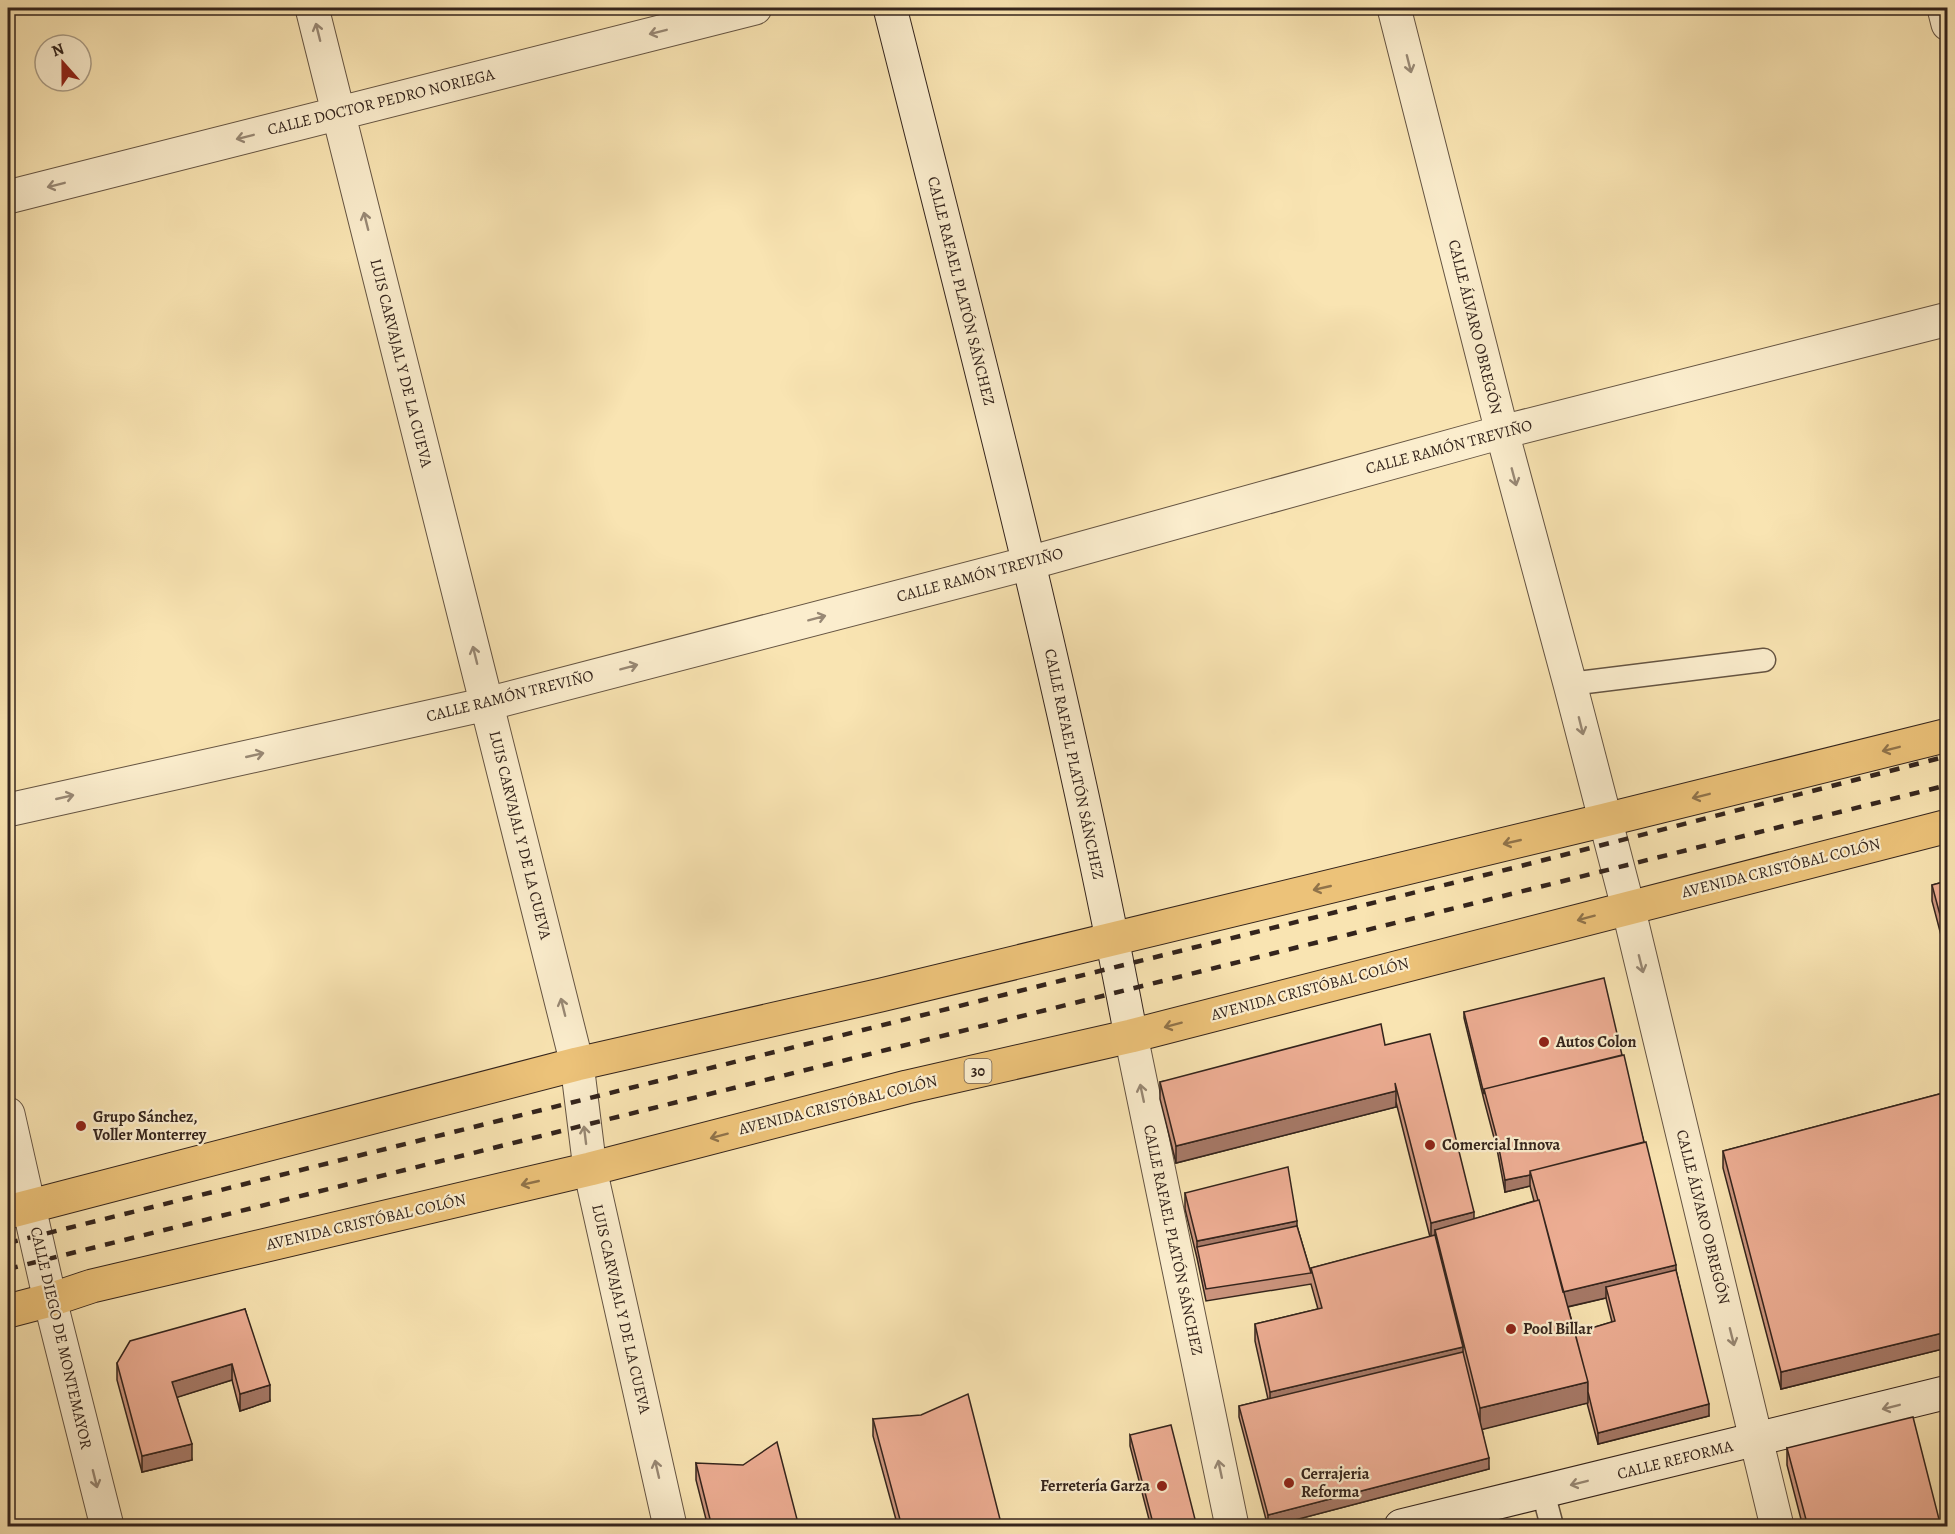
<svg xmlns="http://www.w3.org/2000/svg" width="1955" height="1534" font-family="Alegreya,serif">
	<rect width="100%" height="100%" fill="#f9e4b2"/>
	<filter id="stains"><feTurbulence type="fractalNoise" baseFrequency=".00333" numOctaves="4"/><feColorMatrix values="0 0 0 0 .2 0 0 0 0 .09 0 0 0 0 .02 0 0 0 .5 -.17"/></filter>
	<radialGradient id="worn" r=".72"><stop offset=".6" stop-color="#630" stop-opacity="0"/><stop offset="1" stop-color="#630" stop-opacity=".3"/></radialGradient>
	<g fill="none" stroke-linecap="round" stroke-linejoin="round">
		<!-- lane casing -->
		<g stroke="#655442" stroke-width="25">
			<path id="lane" d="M1570 684 1764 660
				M1543 1492 1552 1526"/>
		</g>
		<!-- street casing -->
		<g stroke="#655442" stroke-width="35">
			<path id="street" d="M312 8 577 1064 590 1169 670 1526
				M1394 8 1502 432 1570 684 1628 907 1777 1526
				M1944 8 1948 24
				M8 197 755 8
				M8 810 487 704 1029 563 1502 432 1948 319
				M1131 1036 1232 1526
				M8 1114 50 1300 107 1526"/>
		</g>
		<!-- secondary casing -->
		<g stroke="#34241c" stroke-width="35">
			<path id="secondary" d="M890 8C976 349 1066 690 1131 1036
				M1401 1526 1948 1392"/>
		</g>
		<!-- primary casing -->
		<g stroke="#34241c" stroke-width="35">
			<path id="primary" d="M8 1212 577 1064 881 995 1605 820 1948 735
				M8 1311 50 1300 92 1286 590 1169 907 1087 1131 1036 1948 826"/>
		</g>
		<!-- lane -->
		<use href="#lane" stroke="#fbedcd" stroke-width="22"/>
		<!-- street -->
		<use href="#street" stroke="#fbedcd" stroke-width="33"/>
		<!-- secondary -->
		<use href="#secondary" stroke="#fbedcd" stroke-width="33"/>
		<!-- primary -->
		<use href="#primary" stroke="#ecc279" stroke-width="33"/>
		<!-- rail -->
		<path stroke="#34241c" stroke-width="4.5" stroke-dasharray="10 10" stroke-linecap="butt" d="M8 1243 1509 869 1948 756
			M8 1269 1948 785"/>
	</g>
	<!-- wall -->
	<path fill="#cc957e" stroke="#34241c" stroke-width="1.5" fill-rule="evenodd" d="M1947 881V958L1932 901V885Z
		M1464 1012 1622 1055 1676 1270 1709 1416 1598 1444 1587 1403 1482 1429 1489 1469 1268 1527 1239 1417V1406L1268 1399 1255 1341V1324L1318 1309 1311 1284 1206 1301 1197 1258 1185 1209V1193L1297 1226 1311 1273V1268L1430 1237 1396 1102V1107L1176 1163 1160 1099V1082L1385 1045 1474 1219 1534 1201 1530 1186 1505 1192 1497 1149 1484 1100 1464 1018ZM1606 1298 1612 1322 1575 1333 1568 1307Z
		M1947 1092V1348L1781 1389 1723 1168V1151Z
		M245 1309 270 1401 240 1411 232 1380 177 1397 192 1460 142 1472 117 1380V1363Z
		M873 1419 1002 1527H898L873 1436Z
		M1130 1435 1197 1527H1151L1130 1446Z
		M1787 1448 1941 1527H1803L1787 1465Z
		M696 1463 799 1527H708L696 1480Z"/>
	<!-- shaded-wall -->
	<path fill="#a67967" stroke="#34241c" stroke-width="1.5" d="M1396 1091V1107L1176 1163V1146Z
		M1530 1175V1186L1505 1192V1180Z
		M1474 1212V1228L1435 1230V1238L1431 1240V1223Z
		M1297 1221V1238L1197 1247V1241Z
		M1676 1265V1281L1606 1287V1298L1562 1308V1292Z
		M1947 1332V1348L1781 1389V1372Z
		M1463 1347V1364L1270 1409V1392Z
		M232 1364V1380L172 1399V1382Z
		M1588 1382V1403L1480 1430V1408Z
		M270 1385V1401L240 1411V1394Z
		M1709 1404V1416L1598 1444V1433Z
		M192 1444V1460L142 1472V1456Z
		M1489 1458V1469L1268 1527V1515Z"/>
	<!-- building -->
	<path fill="#edad93" stroke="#34241c" stroke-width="1.5" d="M1947 881V941L1932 885Z
		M1604 978 1622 1055 1484 1089V1094L1464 1012Z
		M1381 1024 1385 1045 1430 1034 1474 1212 1431 1223 1395 1083 1396 1091 1176 1146 1160 1082Z
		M1624 1055 1644 1142 1530 1171V1175L1505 1180 1497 1138 1484 1089Z
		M1947 1092V1332L1781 1372 1723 1151Z
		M1646 1142 1676 1265 1563 1292 1539 1200H1538L1530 1171Z
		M1288 1167 1297 1221 1197 1241 1185 1193Z
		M1539 1200 1588 1382 1480 1408 1435 1230Z
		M1297 1226 1311 1273 1206 1289 1197 1247Z
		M1435 1235 1463 1347 1270 1392 1255 1324 1322 1308 1311 1268Z
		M1676 1270 1709 1404 1598 1433 1588 1392V1382L1575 1333 1615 1321 1606 1287Z
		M245 1309 270 1385 240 1394 232 1364 172 1382 192 1444 142 1456 117 1363 130 1341Z
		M1463 1352 1489 1458 1268 1515 1239 1406Z
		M968 1394 1002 1527H902L873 1419 921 1415Z
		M1913 1417 1941 1527H1808L1787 1448Z
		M1171 1425 1197 1527H1154L1130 1435Z
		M777 1442 799 1527H712L696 1463 743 1465Z
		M1527 1524 1528 1527H1516Z"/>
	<!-- one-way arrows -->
	<defs><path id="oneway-shaft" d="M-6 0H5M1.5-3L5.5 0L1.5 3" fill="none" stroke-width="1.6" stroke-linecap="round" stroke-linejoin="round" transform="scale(1.5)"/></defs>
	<g stroke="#988874">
		<use href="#oneway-shaft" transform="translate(318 32) rotate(-104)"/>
		<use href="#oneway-shaft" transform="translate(658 32) rotate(166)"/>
		<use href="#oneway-shaft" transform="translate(1409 64) rotate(76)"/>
		<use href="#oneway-shaft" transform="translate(245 137) rotate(166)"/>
		<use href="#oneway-shaft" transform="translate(56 185) rotate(166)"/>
		<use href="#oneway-shaft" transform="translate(366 221) rotate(-104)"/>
		<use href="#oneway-shaft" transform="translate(1514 477) rotate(75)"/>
		<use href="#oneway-shaft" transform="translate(817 618) rotate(-15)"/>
		<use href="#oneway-shaft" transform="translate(475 655) rotate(-104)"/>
		<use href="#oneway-shaft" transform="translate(629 667) rotate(-15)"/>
		<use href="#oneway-shaft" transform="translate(1581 726) rotate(76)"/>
		<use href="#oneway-shaft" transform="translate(255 755) rotate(-13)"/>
		<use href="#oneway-shaft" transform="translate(65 797) rotate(-13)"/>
		<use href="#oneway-shaft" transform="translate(1641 964) rotate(76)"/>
		<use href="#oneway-shaft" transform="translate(563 1007) rotate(-104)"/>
		<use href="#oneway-shaft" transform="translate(1142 1093) rotate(-102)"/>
		<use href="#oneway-shaft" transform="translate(585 1135) rotate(-97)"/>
		<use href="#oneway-shaft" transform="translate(1732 1337) rotate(76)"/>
		<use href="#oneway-shaft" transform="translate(1891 1407) rotate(166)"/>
		<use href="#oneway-shaft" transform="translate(657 1469) rotate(-103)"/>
		<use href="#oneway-shaft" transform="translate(1220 1469) rotate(-102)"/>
		<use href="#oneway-shaft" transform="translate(95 1479) rotate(76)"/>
		<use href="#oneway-shaft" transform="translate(1579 1483) rotate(166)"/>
	</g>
	<g stroke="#90734a">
		<use href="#oneway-shaft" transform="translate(1891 749) rotate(166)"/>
		<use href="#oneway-shaft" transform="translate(1701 796) rotate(166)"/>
		<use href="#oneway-shaft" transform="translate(1512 842) rotate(167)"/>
		<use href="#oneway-shaft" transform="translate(1322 888) rotate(167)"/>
		<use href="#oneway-shaft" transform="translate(1586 918) rotate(165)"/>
		<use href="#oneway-shaft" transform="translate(1173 1025) rotate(165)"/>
		<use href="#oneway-shaft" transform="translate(719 1136) rotate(165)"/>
		<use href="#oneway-shaft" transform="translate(530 1183) rotate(167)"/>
	</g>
	<!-- markers -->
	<g fill="#8f2418" stroke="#fbedcd" stroke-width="2">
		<circle cx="1544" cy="1042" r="6"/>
		<circle cx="81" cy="1126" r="6"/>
		<circle cx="1430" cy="1145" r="6"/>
		<circle cx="1511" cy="1329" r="6"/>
		<circle cx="1289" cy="1483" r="6"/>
		<circle cx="1162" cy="1486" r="6"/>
	</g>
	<g text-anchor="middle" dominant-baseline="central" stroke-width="4.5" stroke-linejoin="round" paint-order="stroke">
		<!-- shield labels -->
		<rect fill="#fbedcd" stroke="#706051" stroke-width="1.5" x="964.5" y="1059" width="27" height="24" rx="4.5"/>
		<g font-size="15" font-weight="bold" fill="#34241c">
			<text x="978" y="1071">30</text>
		</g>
		<!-- street labels -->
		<g font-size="16" fill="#34241c" stroke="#fbedcd">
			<text transform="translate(381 102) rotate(-14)">CALLE DOCTOR PEDRO NORIEGA</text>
			<text transform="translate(961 291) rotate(76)">CALLE RAFAEL PLATÓN SÁNCHEZ</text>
			<text transform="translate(1475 327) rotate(76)">CALLE ÁLVARO OBREGÓN</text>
			<text transform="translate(401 363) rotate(76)">LUIS CARVAJAL Y DE LA CUEVA</text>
			<text transform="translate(1449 447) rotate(-15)">CALLE RAMÓN TREVIÑO</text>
			<text transform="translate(980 575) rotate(-15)">CALLE RAMÓN TREVIÑO</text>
			<text transform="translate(510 696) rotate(-14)">CALLE RAMÓN TREVIÑO</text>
			<text transform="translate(1074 764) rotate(78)">CALLE RAFAEL PLATÓN SÁNCHEZ</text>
			<text transform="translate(520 835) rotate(76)">LUIS CARVAJAL Y DE LA CUEVA</text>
			<text transform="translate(1781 868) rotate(-14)">AVENIDA CRISTÓBAL COLÓN</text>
			<text transform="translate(1310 989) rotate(-15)">AVENIDA CRISTÓBAL COLÓN</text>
			<text transform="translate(838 1105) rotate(-14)">AVENIDA CRISTÓBAL COLÓN</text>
			<text transform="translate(1703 1217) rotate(76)">CALLE ÁLVARO OBREGÓN</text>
			<text transform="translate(366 1222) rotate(-13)">AVENIDA CRISTÓBAL COLÓN</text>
			<text transform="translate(1173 1240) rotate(78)">CALLE RAFAEL PLATÓN SÁNCHEZ</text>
			<text transform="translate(621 1309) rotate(77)">LUIS CARVAJAL Y DE LA CUEVA</text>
			<text transform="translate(61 1338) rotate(77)">CALLE DIEGO DE MONTEMAYOR</text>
			<text transform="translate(1675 1460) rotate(-14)">CALLE REFORMA</text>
		</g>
		<!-- poi labels -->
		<g font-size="16" font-weight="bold" fill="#34241c" stroke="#fbedcd" text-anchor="start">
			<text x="1556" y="1042">Autos Colon</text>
			<text x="93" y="1117">Grupo Sánchez,<tspan x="93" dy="18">Voller Monterrey</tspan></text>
			<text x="1442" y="1145">Comercial Innova</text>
			<text x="1523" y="1329">Pool Billar</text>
			<text x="1301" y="1474">Cerrajeria<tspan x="1301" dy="18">Reforma</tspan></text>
			<text x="1150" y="1486" text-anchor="end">Ferretería Garza</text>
		</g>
	</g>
	<!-- margin -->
	<rect width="1955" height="1534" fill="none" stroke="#f9e4b2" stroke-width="30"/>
	<rect x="9" y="9" width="1937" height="1516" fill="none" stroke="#34241c" stroke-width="3"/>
	<rect x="15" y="15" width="1925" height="1504" fill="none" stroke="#34241c" stroke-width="1.5"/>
	<!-- north arrow -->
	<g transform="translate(63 63) rotate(339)"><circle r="28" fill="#fbedcd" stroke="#ab9d86" stroke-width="1.5"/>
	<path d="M0-4.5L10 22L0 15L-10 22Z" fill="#8f2418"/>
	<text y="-9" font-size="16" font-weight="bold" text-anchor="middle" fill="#34241c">N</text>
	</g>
	<rect width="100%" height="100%" filter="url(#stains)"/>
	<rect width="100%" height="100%" fill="url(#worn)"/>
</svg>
